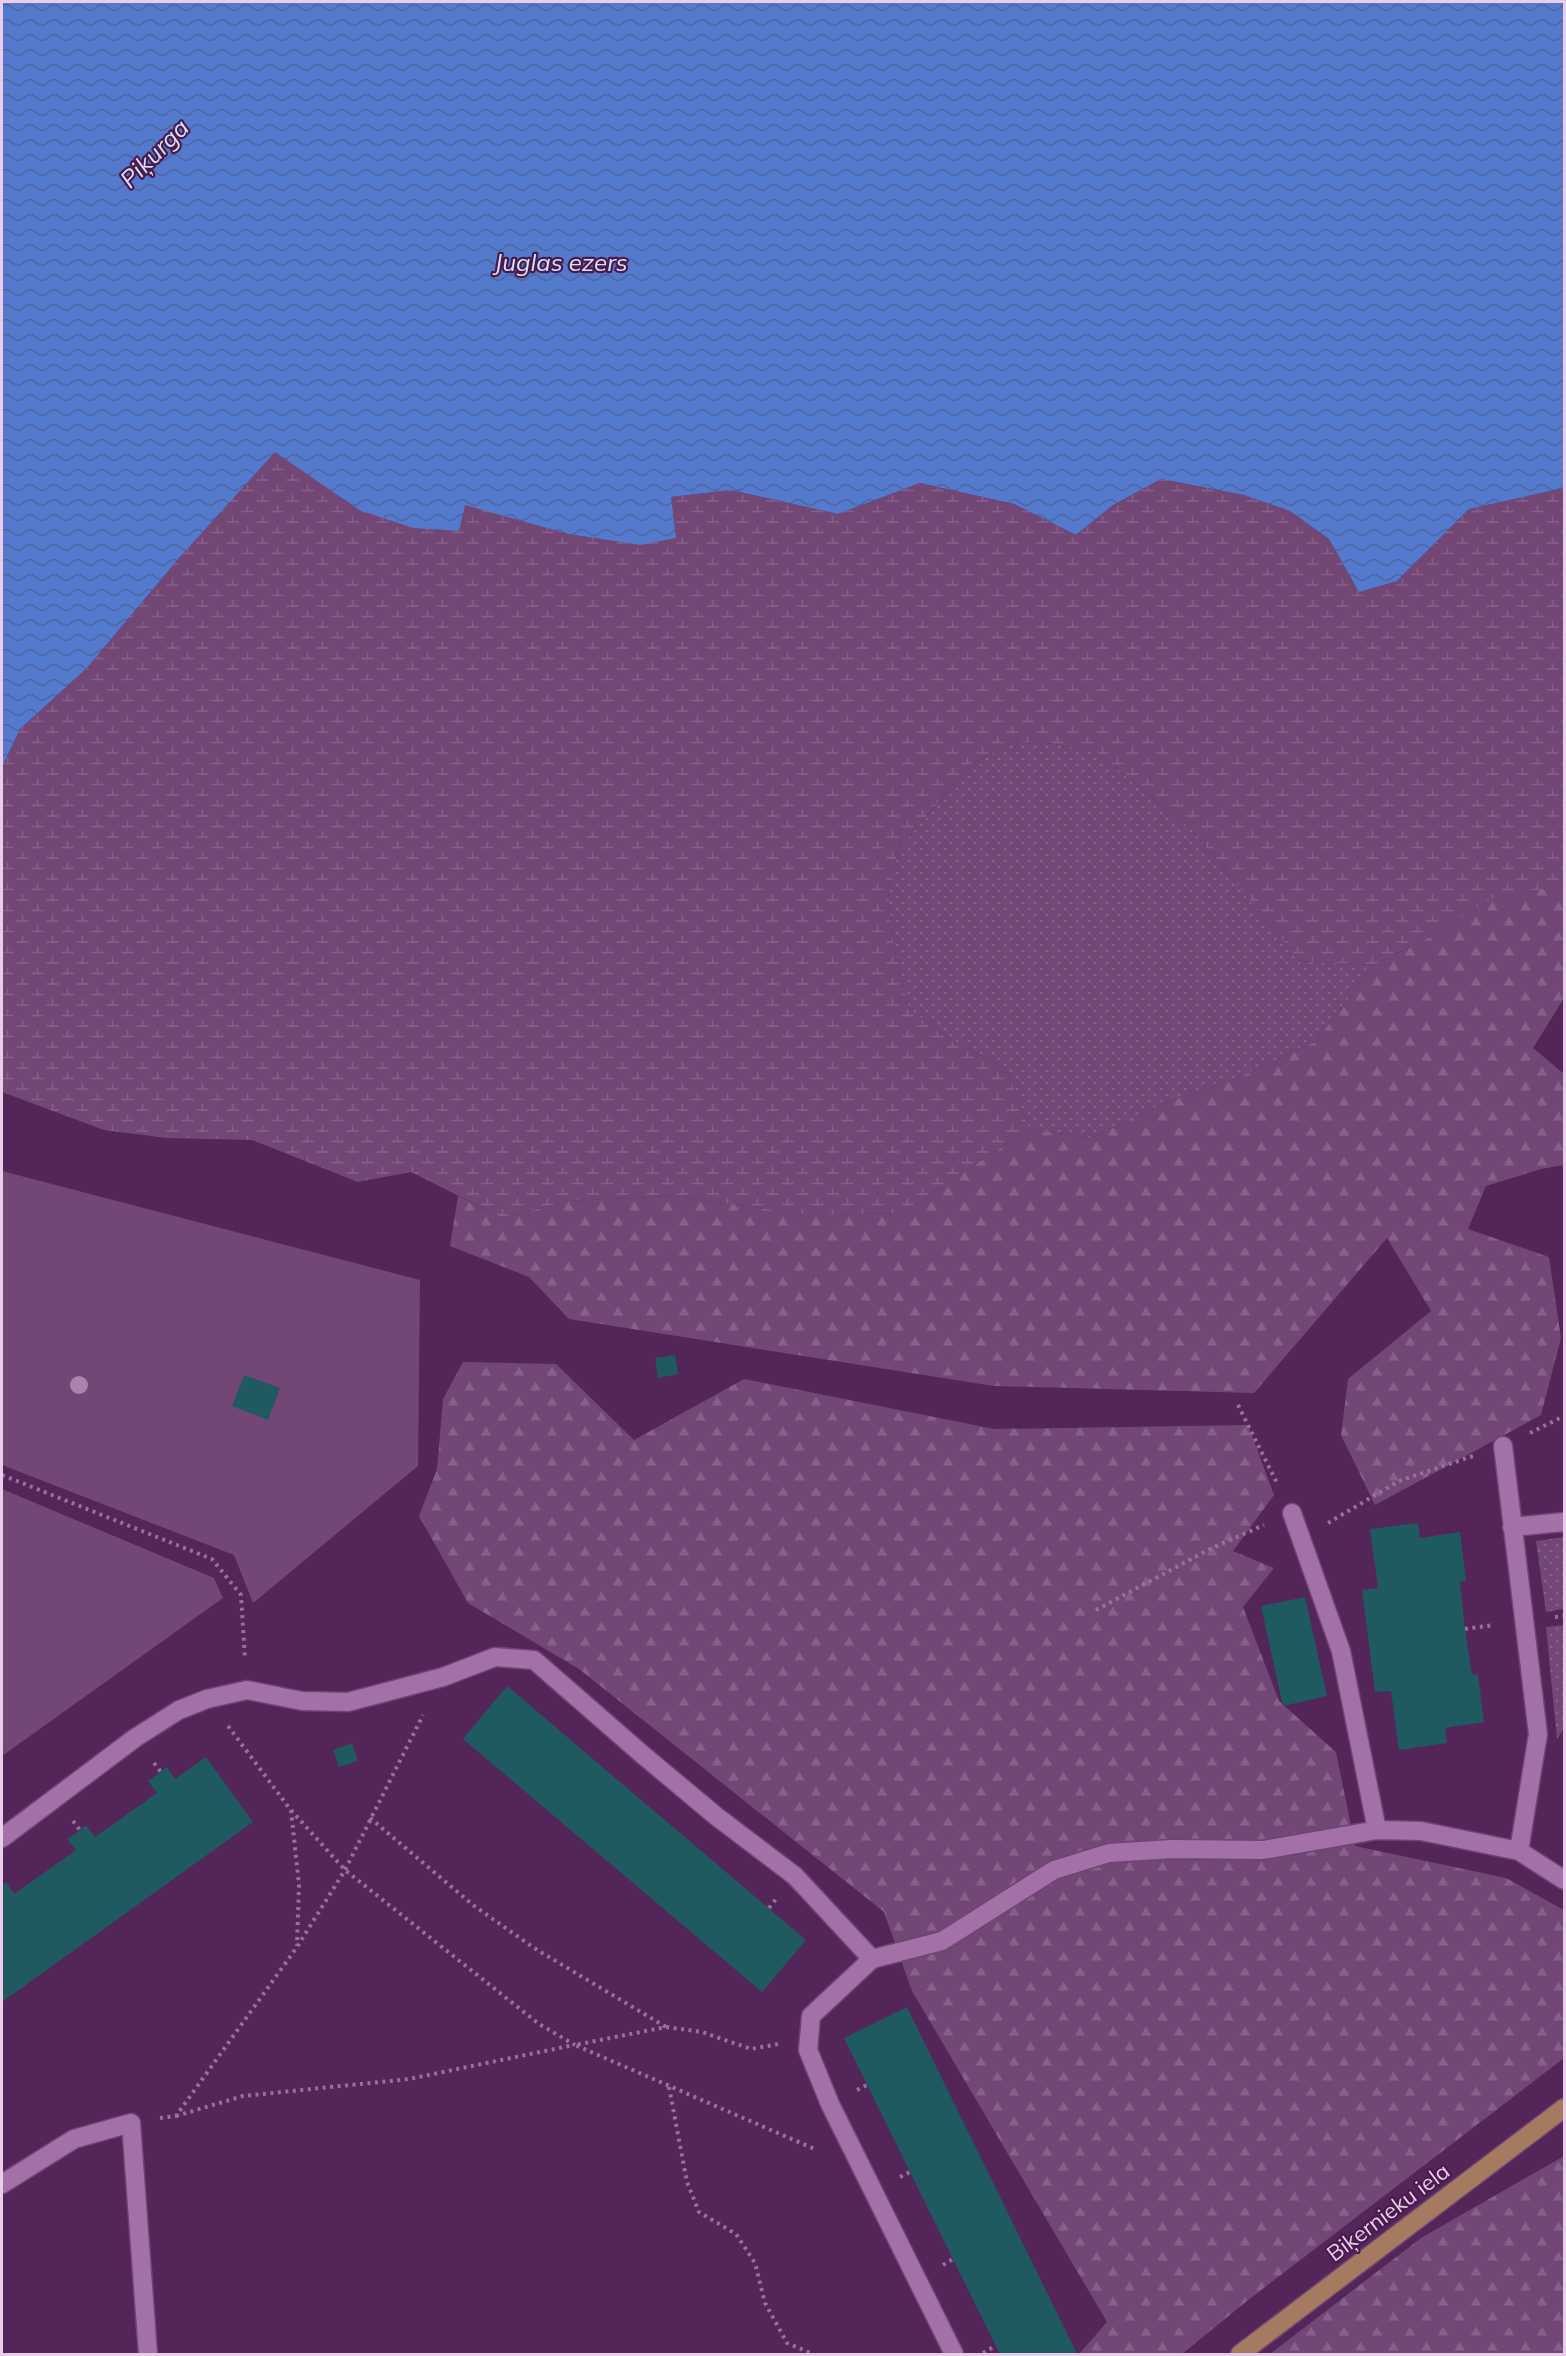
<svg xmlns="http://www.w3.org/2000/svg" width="1566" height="2356" font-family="Mulish,sans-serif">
	<defs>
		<pattern id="grass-dots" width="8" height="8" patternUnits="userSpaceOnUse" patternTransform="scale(1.5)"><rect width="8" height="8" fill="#724776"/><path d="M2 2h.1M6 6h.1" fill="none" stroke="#86608a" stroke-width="1.8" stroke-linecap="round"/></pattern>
		<pattern id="forest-firs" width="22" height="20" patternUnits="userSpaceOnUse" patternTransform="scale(1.5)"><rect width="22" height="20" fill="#724776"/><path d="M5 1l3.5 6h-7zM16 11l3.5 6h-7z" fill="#86608a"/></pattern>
		<pattern id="wetland-marsh" width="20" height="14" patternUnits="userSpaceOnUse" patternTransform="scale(1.5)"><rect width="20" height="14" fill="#724776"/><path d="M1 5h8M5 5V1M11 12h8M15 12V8" fill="none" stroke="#86608a"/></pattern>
		<pattern id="water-waves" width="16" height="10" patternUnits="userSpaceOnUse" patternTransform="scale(1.5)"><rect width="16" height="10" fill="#547ace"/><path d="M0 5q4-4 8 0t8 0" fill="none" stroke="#4f659e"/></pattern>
	</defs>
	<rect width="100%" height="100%" fill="#542558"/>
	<!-- grass -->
	<path fill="url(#grass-dots)" d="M1041 742 1095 751 1191 829 1300 961 1374 965 1315 1042 1226 1083 1170 1101 1092 1138 1029 1129 1006 1068 952 1041 909 1009 892 937 888 889 899 848 971 764 1012 743Z
		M1564 1537V1609L1546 1612 1536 1541Z
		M1564 1625V1728L1557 1739 1546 1627Z"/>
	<!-- forest -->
	<path fill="url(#forest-firs)" d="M1564 882V998L1533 1048 1564 1074V1165L1541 1169 1486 1186 1468 1229 1549 1257 1561 1338 1541 1415 1375 1505 1341 1435 1348 1379 1431 1311 1387 1238 1254 1393 994 1386 569 1319 529 1277 450 1246 458 1196 503 1218 568 1201 675 1196 811 1215 902 1213 1029 1129 1092 1138 1170 1101 1226 1083 1315 1042 1374 965 1430 937 1490 899 1533 892Z
		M463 1362 556 1364 634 1440 744 1379 994 1429 1248 1425 1274 1495 1233 1551 1274 1568 1243 1607 1279 1701 1336 1752 1355 1846 1506 1878 1564 1910V2058L1247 2301 1182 2354H1079L1107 2322 912 1991 884 1912 579 1669 468 1603 419 1516 437 1469 443 1399Z
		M1564 2156V2354H1270L1421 2238Z"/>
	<!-- wetland -->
	<path fill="url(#wetland-marsh)" d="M275 451 359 510 465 504 568 534 640 545 671 497 731 490 838 514 920 483 1014 504 1076 535 1113 505 1161 479 1244 495 1290 511 1329 539 1359 592 1397 581 1469 509 1564 488V882L1533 892 1490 899 1430 937 1374 965 1300 961 1191 829 1095 751 1041 742 1012 743 971 764 899 848 888 889 892 937 909 1009 952 1041 1006 1068 1029 1129 902 1213 811 1215 675 1196 568 1201 503 1218 411 1172 358 1182 252 1140 167 1138 104 1130 2 1092V767L20 729 86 669 180 557Z"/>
	<!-- green -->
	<path fill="#724776" d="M2 1171 420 1280 418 1466 253 1603 234 1555 2 1465Z
		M2 1489 214 1578 223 1598 2 1756Z"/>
	<!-- water -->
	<path fill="url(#water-waves)" d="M2 2H1564V488L1469 509 1397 581 1359 592 1329 539 1290 511 1244 495 1161 479 1113 505 1076 535 1014 504 920 483 838 514 731 490 671 497 676 538 640 545 568 534 465 505 459 531 413 528 359 510 275 452 180 557 86 669 20 729 2 767Z"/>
	<!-- building -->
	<path fill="#1f5a60" d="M675 1355 678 1374 658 1378 655 1358Z
		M244 1375 280 1388 268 1420 232 1406Z
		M1418 1523 1420 1538 1460 1532 1466 1581H1460L1465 1629 1472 1675 1478 1674 1484 1722 1445 1728 1447 1743 1399 1750 1391 1691 1375 1692 1362 1590 1378 1588 1370 1529Z
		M1305 1597 1327 1696 1283 1706 1261 1606Z
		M507 1686 806 1940 762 1992 463 1739Z
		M352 1743 358 1761 339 1767 333 1750Z
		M206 1757 253 1822 2 2002V1885L6 1882 14 1894 76 1850 67 1839 80 1830 86 1825 95 1837 157 1793 148 1781 167 1767 175 1779Z
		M907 2007 1077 2354H1000L910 2172 844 2038Z"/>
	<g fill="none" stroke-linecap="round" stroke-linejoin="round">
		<!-- lane casing -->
		<g stroke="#6e4471" stroke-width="21">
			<path id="lane" d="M1503 1446 1538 1734 1519 1851
				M1292 1513 1341 1651 1377 1830
				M1512 1527 1564 1522
				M2 1838 135 1738 179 1710 207 1699 247 1690 302 1701 348 1702 443 1677 495 1657 534 1660 643 1755 716 1816 795 1876 872 1959
				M2 2184 74 2139 131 2123 148 2354
				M954 2354 830 2104 808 2050 811 2016 872 1959 942 1941 1054 1870 1109 1853 1172 1849 1263 1850 1377 1830 1421 1831 1519 1851 1564 1880"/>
		</g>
		<!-- primary casing -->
		<g stroke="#6e4471" stroke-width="21">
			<path id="primary" d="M1240 2354 1564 2108"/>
		</g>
		<!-- path -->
		<path stroke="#98719a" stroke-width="4" stroke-dasharray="3 4.5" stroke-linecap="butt" d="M1238 1405 1278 1485
			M1530 1433 1564 1416
			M2 1475 212 1559 241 1595 245 1659
			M1328 1523 1399 1481 1473 1456
			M1096 1610 1210 1549 1264 1525
			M1555 1617 1564 1616
			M1465 1629 1494 1625
			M228 1726 290 1809 345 1870 539 2024 575 2045
			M154 1763 161 1772
			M291 1810 299 1885 297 1946
			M370 1818 473 1905 534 1948 666 2027
			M73 1821 80 1830
			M769 1908 776 1899
			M778 2044 751 2049 702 2032 666 2027 575 2045 817 2150
			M669 2087 687 2182 699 2212 736 2234 755 2263 765 2303 787 2343 813 2354
			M857 2090 867 2085
			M176 2116 243 2096 409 2079 574 2045
			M160 2118 176 2116 297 1947 345 1870 423 1715
			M900 2177 910 2172
			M943 2265 953 2259
			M983 2353 995 2346"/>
		<!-- lane -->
		<use href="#lane" stroke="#a470a8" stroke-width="18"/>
		<!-- primary -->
		<use href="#primary" stroke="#a57a61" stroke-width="18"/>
	</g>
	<!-- trees -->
	<circle fill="#ab81ae" cx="79" cy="1385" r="9"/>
	<g text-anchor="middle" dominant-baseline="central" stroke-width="4.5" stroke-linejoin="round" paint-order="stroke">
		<!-- street labels -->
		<g font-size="22" fill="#eacdeb" stroke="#491b4d">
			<text transform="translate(1388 2212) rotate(-37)">Biķernieku iela</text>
		</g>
		<!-- water labels -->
		<g font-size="24" font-style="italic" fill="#d7e2f9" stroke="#491b4d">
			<text transform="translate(154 153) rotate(-45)">Piķurga</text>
			<text x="561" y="262">Juglas ezers</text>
		</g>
	</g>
	<!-- border -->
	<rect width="1566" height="2356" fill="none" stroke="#eacdeb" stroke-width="6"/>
</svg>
